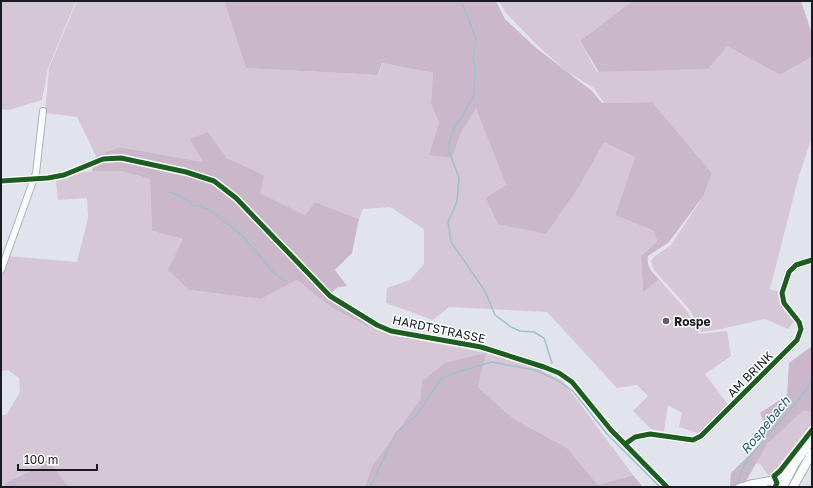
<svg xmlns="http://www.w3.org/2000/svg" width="813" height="488" font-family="'Golos Text',sans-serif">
	<rect width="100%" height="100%" fill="#e1e4ed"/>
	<!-- green -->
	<path fill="#d5c7d6" d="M1 1H76L48 68 42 100 9 110 1 109Z
		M77 1H224L246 68 379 75 382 63 433 73 431 104 439 123 430 154 452 158 461 133 476 107 506 185H580L604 141 635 157 615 215 654 231 657 241 641 256 643 292 659 279 687 311 699 334 727 331 731 356 705 374 729 406 700 434 679 427 682 413 668 405 664 431 651 429 633 411 648 396 637 385 617 388 547 312 449 307 433 320 386 303 387 288 410 280 424 264V229L390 207 363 209 359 219 315 202 305 215 259 193 264 175 227 158 208 132 203 162 119 147 96 156 77 117 45 113 49 68Z
		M499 1H632L580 41 597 72 643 70 727 46 780 75 812 57V137L798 179 770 289 780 292 782 305 795 320 788 329 765 319 721 329 701 332 690 310 654 270 651 261 654 257 671 245 704 195 712 173 652 102 604 103 594 88 566 71 536 44 506 13Z
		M92 171H121L150 179 152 231 183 239 189 290 261 299 297 280 335 310 369 327V324L387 332 408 338 486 353 536 368 563 381 633 475 598 485 567 448 514 419 478 387 485 353 422 381 420 400 372 466 365 487H69L48 462 5 483 6 487H1V416L7 414 20 392 19 378 8 370 1 371V273L7 256 77 262 88 218 87 198 58 200 56 180 73 174Z
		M803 411 812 412V426L775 473 769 476 760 464 755 463 767 444Z"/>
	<!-- forest -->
	<path fill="#cab8ca" d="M224 1H496L505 19 535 47 592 91 602 103 652 102 712 173 704 195 669 242 648 256C646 267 652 272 659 279L643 292 641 256 657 241 654 231 615 215 635 157 604 142 580 185 546 234 498 224 486 198 506 185 476 108 461 133 452 158 429 155 439 123 431 104 433 73 382 63 378 75 246 68Z
		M632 1H801L812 34V57L780 75 727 46 708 69 599 72 580 41Z
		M208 132 227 158 264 175 260 193 305 215 315 202 359 219 352 253 335 270 347 286 338 287 327 296 340 307 369 324V327L335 310 297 280 261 299 189 290 168 270 183 239 152 231 150 179 121 171H92L96 156 119 147 203 162 190 139Z
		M812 346V412L803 411 767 444 745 483 747 487H730L731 473 761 443 767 429 760 413 787 395 789 363Z
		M486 353 478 387 514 419 567 448 598 485 633 475 643 487H365L372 466 420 400 422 381 445 363Z
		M49 462 69 487H6L5 483Z"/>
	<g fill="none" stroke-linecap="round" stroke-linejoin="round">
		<!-- stream -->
		<path stroke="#9dc2cc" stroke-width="1.5" d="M461 1 476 38 473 59 475 67 474 94 462 117 454 127 449 144V151L459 178 457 201 448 222 451 242 485 291 495 315 511 327 520 331 534 332 544 338 552 363
			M169 192 182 197 192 205 201 206 211 211 242 235 275 274 285 281
			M739 484C736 457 801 408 812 378
			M370 487 396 433 416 416 441 379 457 372 492 362 535 370 557 380 573 391 607 434 660 487"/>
		<!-- minor casing -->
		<g stroke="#b0b2b9" stroke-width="8">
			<path id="minor" d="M1 181 48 178 64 175 103 159 121 158 186 172 214 181 236 198 330 296 377 325 391 331 481 347 544 367 559 373 572 382 611 430 667 487
				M1 270 36 173 43 111
				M625 444 635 437 650 434 693 440 701 436 797 340 801 329 799 322 784 303 782 293 789 272 796 265 812 260
				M739 487 752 483 764 487"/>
		</g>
		<!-- major casing -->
		<g stroke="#b0b2b9" stroke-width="10">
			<path id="major" d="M754 484 775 480 790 469
				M783 487 794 465 812 439
				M793 487 812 453"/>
		</g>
		<!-- minor -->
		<use href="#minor" stroke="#fafbfc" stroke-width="6"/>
		<!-- major -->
		<use href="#major" stroke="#fafbfc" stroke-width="8"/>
		<!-- cycleway casing -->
		<g stroke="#fff" stroke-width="8">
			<path id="cycleway" d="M1 181 48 178 64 175 103 159 121 158 186 172 214 181 236 198 330 296 377 325 391 331 481 347 544 367 559 373 572 382 611 430 667 487
				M625 444 635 437 650 434 693 440 701 436 797 340 801 329 799 322 784 303 782 293 789 272 796 265 812 260
				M775 487 777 483 774 476 780 471 812 430"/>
		</g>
		<!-- cycleway -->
		<use href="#cycleway" stroke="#1b5e20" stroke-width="5"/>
	</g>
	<!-- markers -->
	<circle fill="#5f6168" stroke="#fff" stroke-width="1.5" cx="666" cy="321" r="4"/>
	<g text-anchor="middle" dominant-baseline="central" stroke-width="3" stroke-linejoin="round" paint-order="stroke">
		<!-- poi labels -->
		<g font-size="12" font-weight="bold" fill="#191b21" stroke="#fff" text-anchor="start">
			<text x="674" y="321">Rospe</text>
		</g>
		<!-- street labels -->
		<g font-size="12" fill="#191b21" stroke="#fff">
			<text transform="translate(439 329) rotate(12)">HARDTSTRASSE</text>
			<text transform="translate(750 374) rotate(-45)">AM BRINK</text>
		</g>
		<!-- water labels -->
		<g font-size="13" font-style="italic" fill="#1b5f6b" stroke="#fff">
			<text transform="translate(765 425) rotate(-51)">Rospebach</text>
		</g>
	</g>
	<!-- border -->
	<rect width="813" height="488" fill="none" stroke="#191b21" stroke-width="4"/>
	<!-- scale -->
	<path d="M18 464v6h79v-6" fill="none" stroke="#191b21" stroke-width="2"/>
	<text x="24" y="464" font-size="12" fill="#191b21" stroke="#ffffff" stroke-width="3" paint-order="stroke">100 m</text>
</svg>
